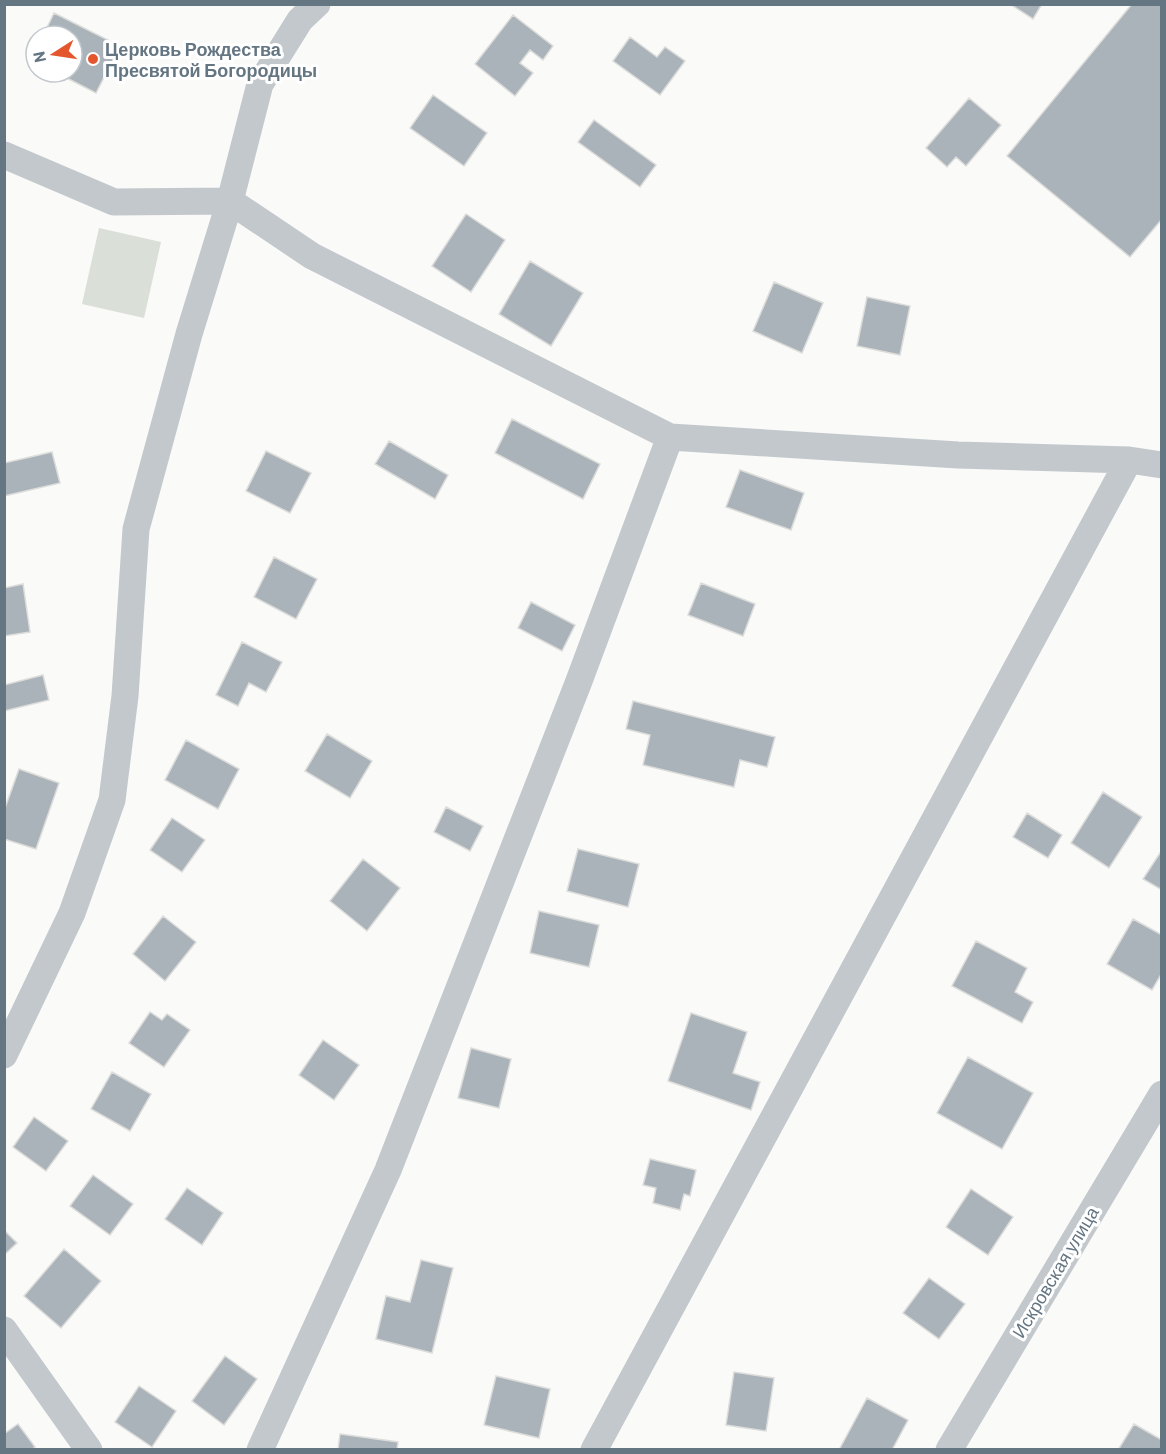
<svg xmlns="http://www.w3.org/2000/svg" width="1166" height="1454" font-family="Barlow,sans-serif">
	<rect width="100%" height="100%" fill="#fafaf8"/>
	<!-- green -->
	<path fill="#dadfd7" d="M99 228 161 242 144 318 82 304Z"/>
	<!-- building -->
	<path fill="#aab3b9" stroke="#dcdcda" stroke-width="1.5" d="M1010 4H1042L1033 19Z
		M1132 4H1162V219L1130 257 1007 156Z
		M54 13 120 46 96 93 55 72H72V36H43Z
		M513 15 553 46 543 60 530 50 520 63 533 73 515 96 475 64Z
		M630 37 657 57 665 47 685 61 660 95 613 61Z
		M433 95 487 133 464 166 410 128Z
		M969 98 1001 125 966 166 956 157 947 167 926 148Z
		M594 120 656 165 640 187 578 142Z
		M466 214 505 240 471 292 432 266Z
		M530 261 583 293 551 346 499 314Z
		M774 282 823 303 802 353 753 331Z
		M867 297 910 306 900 355 857 346Z
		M512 419 600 464 583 499 495 453Z
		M389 441 448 475 435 499 375 464Z
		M266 451 311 473 290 513 246 491Z
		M52 452 60 483 4 496V463Z
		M740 470 804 493 791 530 726 507Z
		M274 557 317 579 296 619 254 597Z
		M701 583 755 604 743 636 688 615Z
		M23 584 30 632 4 636V588Z
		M531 602 575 625 562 651 518 628Z
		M242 642 282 662 266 692 249 683 238 706 216 695Z
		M43 675 49 700 4 711V685Z
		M633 701 775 737 767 767 740 760 734 787 643 765 650 735 626 729Z
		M327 734 372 761 350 798 305 771Z
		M186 740 239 769 218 809 165 780Z
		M19 769 59 783 36 849 4 839V811Z
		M1103 792 1142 817 1109 868 1071 843Z
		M446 807 483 826 470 851 434 832Z
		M1027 813 1062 835 1048 858 1013 837Z
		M172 818 205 840 182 872 150 850Z
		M578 849 639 864 628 907 567 891Z
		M1162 850V890L1143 879Z
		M363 859 400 888 367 931 330 901Z
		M539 911 599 925 589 967 530 953Z
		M163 916 196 942 165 981 133 954Z
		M1133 919 1162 935V973L1152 990 1107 964Z
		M976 941 1027 968 1015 992 1033 1002 1022 1023 952 986Z
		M150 1012 162 1020 167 1014 190 1030 164 1067 129 1043Z
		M691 1013 747 1032 733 1073 760 1082 751 1110 668 1081Z
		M323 1040 359 1065 334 1100 299 1075Z
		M471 1048 511 1059 499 1108 458 1098Z
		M968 1057 1033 1093 1002 1149 937 1113Z
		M112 1072 151 1094 130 1131 91 1109Z
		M34 1117 68 1141 46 1171 13 1147Z
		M650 1159 696 1170 690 1196 684 1194 680 1210 653 1203 656 1188 643 1185Z
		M93 1175 133 1204 110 1235 70 1206Z
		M187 1188 223 1213 202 1245 165 1219Z
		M971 1189 1013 1217 988 1255 946 1227Z
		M4 1230 17 1243 4 1255Z
		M64 1249 101 1281 61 1328 24 1296Z
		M421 1260 453 1268 432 1353 376 1339 386 1296 410 1302Z
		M929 1278 965 1304 939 1339 903 1313Z
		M225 1356 257 1379 224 1425 192 1401Z
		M734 1372 774 1378 766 1431 726 1425Z
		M496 1376 550 1389 539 1438 484 1425Z
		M139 1386 176 1411 152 1447 115 1422Z
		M867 1398 908 1420 892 1450H839Z
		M18 1424 35 1447 31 1450H4V1434Z
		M1134 1424 1162 1440V1450H1118Z
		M340 1434 398 1442 397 1450H338Z"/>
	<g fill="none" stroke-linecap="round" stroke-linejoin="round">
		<!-- minor -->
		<path stroke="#c3c8cc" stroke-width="27" d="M4 155 114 202 230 201 312 256 670 437 958 455 1129 460 1162 465
			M4 1055 72 913 112 800 125 696 136 529 189 334 230 201 260 84 300 20 317 4
			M4 1330 89 1450
			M260 1450 388 1170 579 681 670 437
			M594 1450 1129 460
			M949 1450 1162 1094"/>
	</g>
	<!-- markers -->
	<circle fill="#e4572e" stroke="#fff" stroke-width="2" cx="93" cy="59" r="6"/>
	<g text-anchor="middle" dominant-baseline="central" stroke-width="6" stroke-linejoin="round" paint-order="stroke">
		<!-- poi labels -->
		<g font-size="18" font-weight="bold" fill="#657683" stroke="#fff" text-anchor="start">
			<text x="105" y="49">Церковь Рождества<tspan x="105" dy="21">Пресвятой Богородицы</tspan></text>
		</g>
		<!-- street labels -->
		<g font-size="18" fill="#657683" stroke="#fff">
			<text transform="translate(1055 1272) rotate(-59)">Искровская улица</text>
		</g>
	</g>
	<!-- border -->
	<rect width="1166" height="1454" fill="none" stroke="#657683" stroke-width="12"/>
	<!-- north arrow -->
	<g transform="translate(54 54) rotate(258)"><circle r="28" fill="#ffffff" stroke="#c1c8cd" stroke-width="1.5"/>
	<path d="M0-4.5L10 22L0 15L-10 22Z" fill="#e4572e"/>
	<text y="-9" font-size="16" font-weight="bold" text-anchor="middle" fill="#657683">N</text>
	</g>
</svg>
